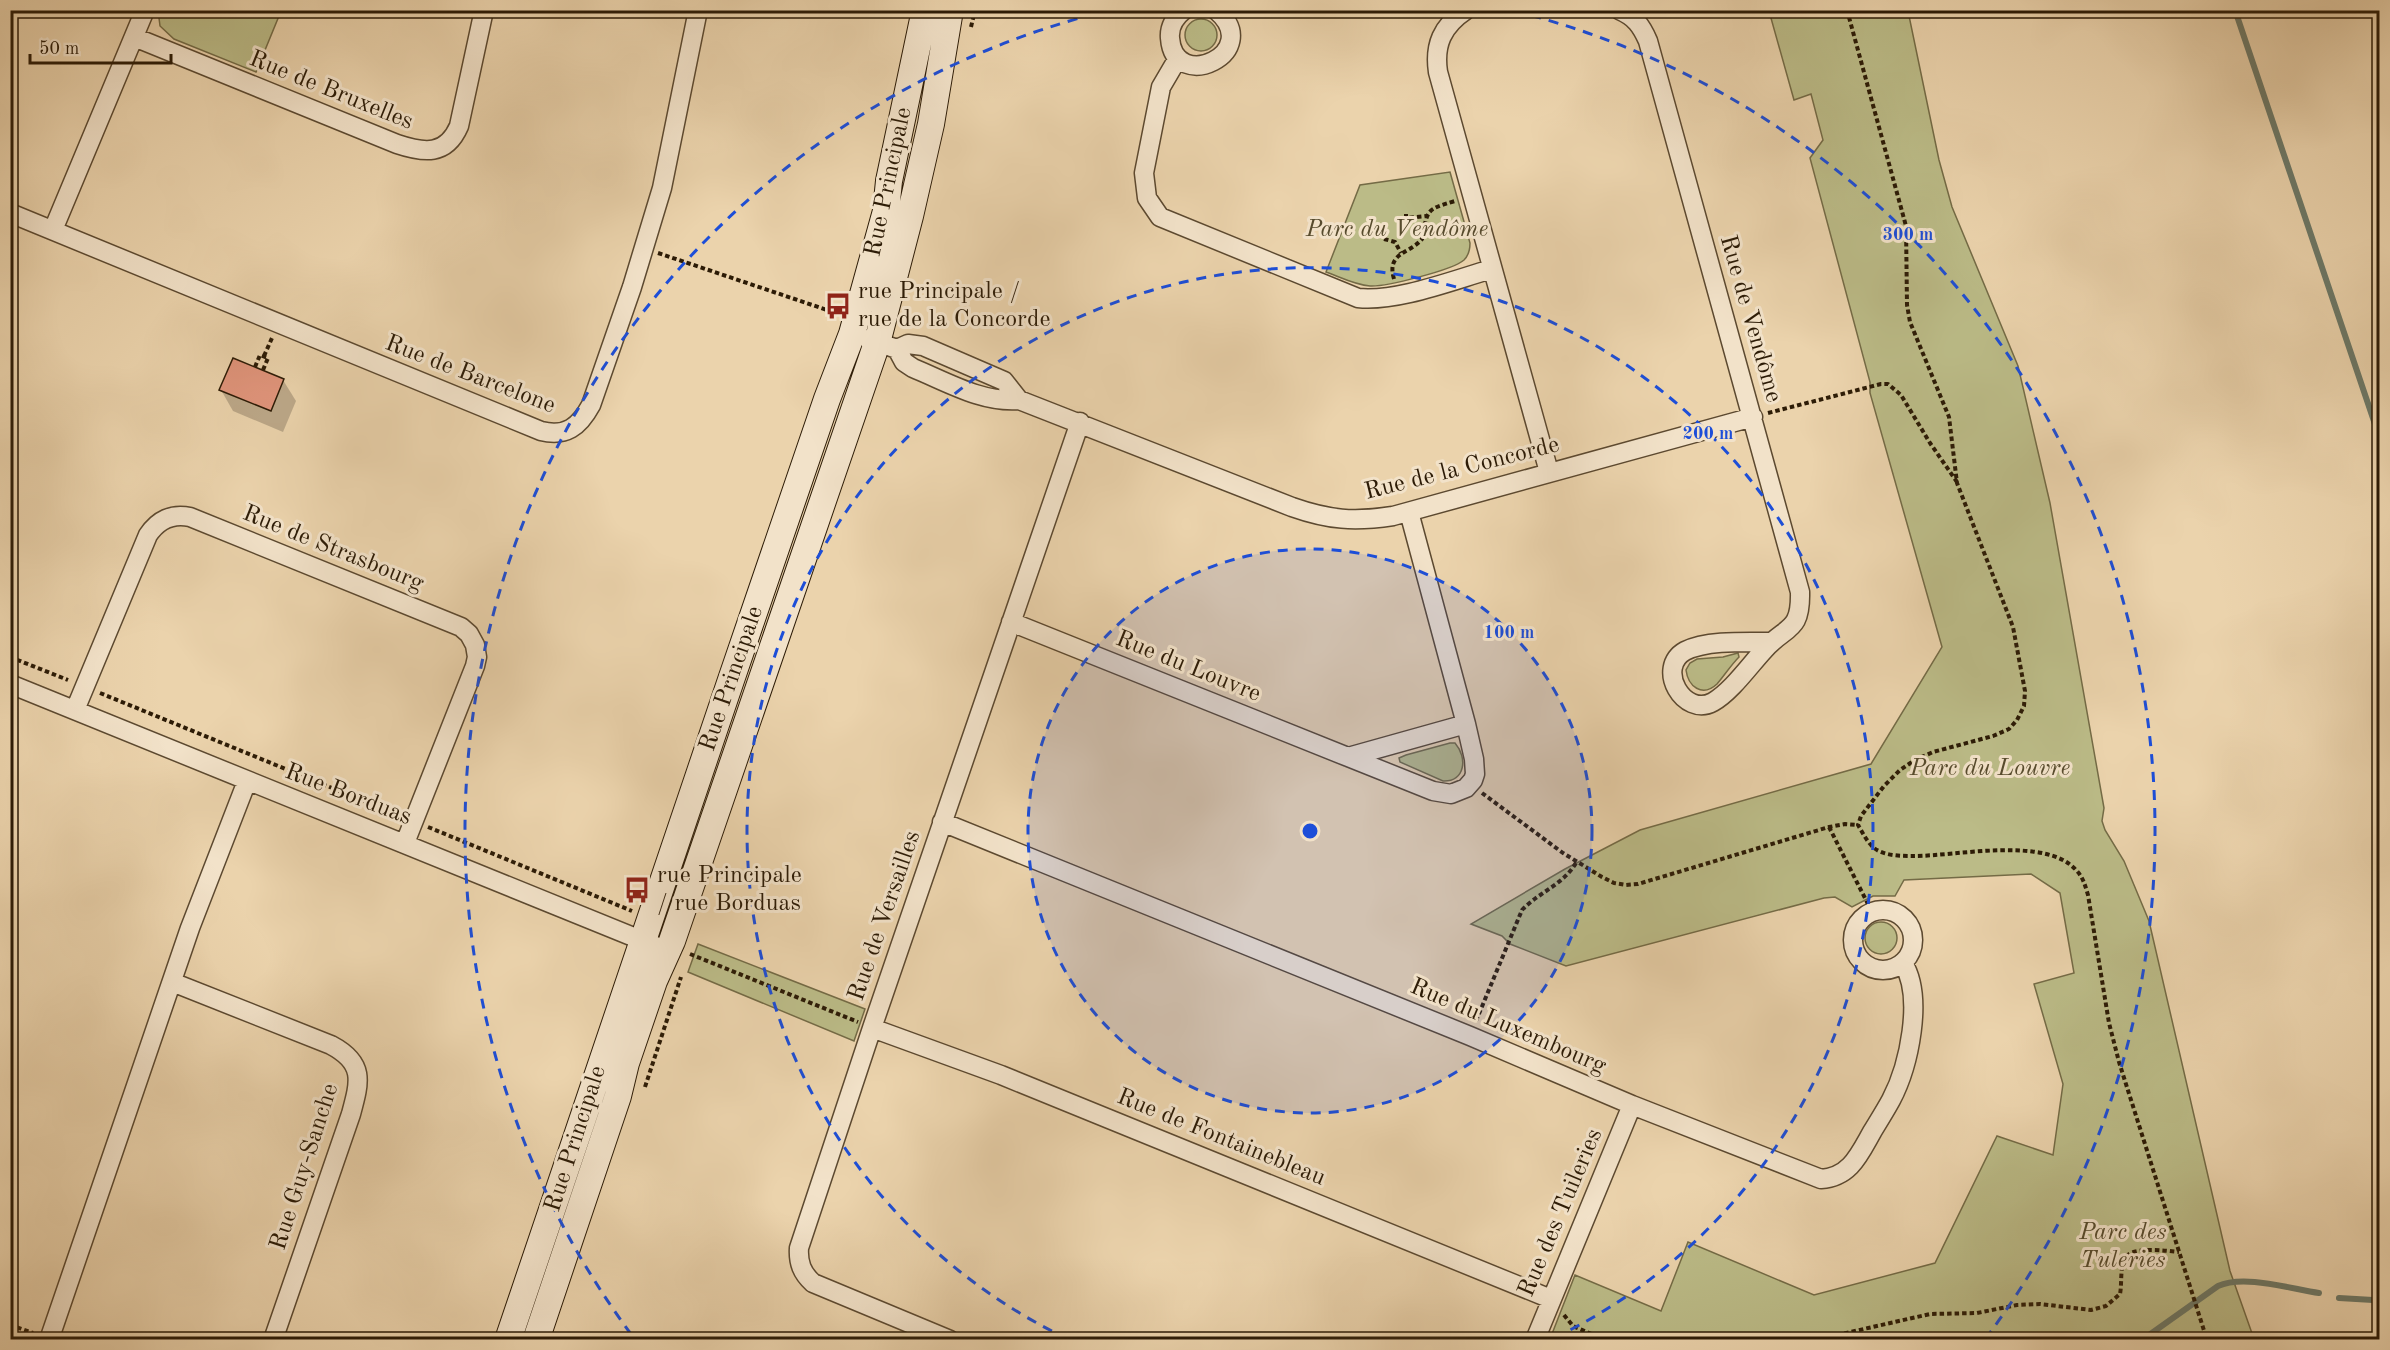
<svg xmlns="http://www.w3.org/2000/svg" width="2390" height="1350" font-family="'Old Standard TT',serif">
	<rect width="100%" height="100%" fill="#ebd3ac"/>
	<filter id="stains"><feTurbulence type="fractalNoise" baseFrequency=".00333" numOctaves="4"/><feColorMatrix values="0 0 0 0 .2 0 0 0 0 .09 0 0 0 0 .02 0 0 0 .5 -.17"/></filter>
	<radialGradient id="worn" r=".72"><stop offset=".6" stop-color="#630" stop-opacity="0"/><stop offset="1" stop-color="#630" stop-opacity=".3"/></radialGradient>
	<!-- green -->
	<path fill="#bbbb87" stroke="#746b46" stroke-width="1.5" d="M158 10H281V11L256 72 174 39 160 26Z
		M1769 11H1908L1939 160 1952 207 2018 366 2050 503 2104 808 2102 821 2105 830 2124 861 2149 921 2230 1271 2254 1339H1550L1575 1275 1661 1311 1688 1242 1814 1295 1935 1263 1997 1136 2053 1155 2063 1084 2034 984 2074 973 2060 893 2031 874 1904 880 1895 896H1873L1852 907 1835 897 1824 898 1566 966 1510 944 1502 936 1471 924 1565 869 1640 830 1871 764 1942 647 1870 393V382L1810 158 1823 140 1811 94 1794 100Z
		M1185 35a16 16 0 1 1 32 0a16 16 0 1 1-32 0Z
		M1450 172 1470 243C1470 249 1468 256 1464 260 1453 270 1385 287 1370 286 1355 285 1340 277 1326 272L1360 185Z
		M1738 653 1739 657C1731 665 1724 676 1717 684 1702 698 1688 686 1686 670L1690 663 1697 659 1723 657Z
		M1450 743H1455C1468 758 1465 782 1443 781L1400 762 1399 758 1406 755Z
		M1865 938a16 16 0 1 1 32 0a16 16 0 1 1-32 0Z
		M698 944 865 1009 854 1041 688 972Z"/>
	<!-- shadow -->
	<path fill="#0003" d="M283 380 296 401 283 432 233 411 221 390Z"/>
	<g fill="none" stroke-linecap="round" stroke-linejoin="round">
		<!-- stream -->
		<path stroke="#6d7968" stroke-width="6" d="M2235 10 2380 439
			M2339 1298 2373 1300 2380 1298
			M2142 1340 2218 1286C2244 1274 2291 1289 2319 1293"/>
	</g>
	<!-- building -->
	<path fill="#e1957c" stroke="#2c1b06" stroke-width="1.5" d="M233 358 284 379 271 411 219 390Z"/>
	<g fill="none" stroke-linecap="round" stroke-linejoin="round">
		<!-- street casing -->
		<g stroke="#5c4930" stroke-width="21">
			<path id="street" d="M1184 10C1175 17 1169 27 1170 38 1174 95 1266 52 1216 10
				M1466 10C1442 26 1434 45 1438 72L1549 472
				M1619 10C1635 17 1641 25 1648 41L1800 592C1801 633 1786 625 1764 650 1750 665 1731 692 1713 702 1684 718 1655 668 1685 651 1707 640 1746 642 1771 642
				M134 37 397 144C424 153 446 156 459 126L484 10
				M1178 58 1161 87 1144 173 1147 198 1160 217 1358 298C1398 302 1453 280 1492 269
				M10 213 541 431C566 437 579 427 591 405L632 287 662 188 698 10
				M53 230 145 10
				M868 339 897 349 904 362 913 368C947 382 982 403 1019 400L1292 507C1329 520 1354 522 1393 516L1753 417
				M897 349 908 344 923 346 1004 381 1019 400
				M1011 622 1348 757 1466 724 1409 512
				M10 684 668 951
				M75 710 148 535C158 520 172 513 190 517L461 627 469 634 475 645 477 657 475 666 405 843
				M1348 757 1433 791 1451 794 1466 788 1473 780 1475 774 1474 759 1466 724
				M942 822 1470 1036 1632 1105 1821 1179C1850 1177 1859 1155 1872 1132 1878 1122 1885 1111 1891 1100 1909 1066 1924 997 1903 963
				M1853 940a30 30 0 1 1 60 0a30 30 0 1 1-60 0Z
				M172 982 331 1045C365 1063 360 1081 351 1114L273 1340
				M872 1028 1001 1075 1551 1299
				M49 1340 190 928 247 781
				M950 1340 813 1283C802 1273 798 1263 799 1248L872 1028 1080 422
				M1535 1340 1632 1105"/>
		</g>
		<!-- secondary casing -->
		<g stroke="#2c1b06" stroke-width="28">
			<path id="secondary" d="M508 1340 731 680 827 399 852 334 886 211 889 181 925 10
				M536 1340 618 1096 626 1063 654 981 672 941 877 343 910 216 931 124 950 10"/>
		</g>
		<!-- path -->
		<path stroke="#2c1b06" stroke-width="4" stroke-dasharray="4.5 3" stroke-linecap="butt" d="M1847 10 1906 226 1907 305 1910 322 1949 417 1957 483 2013 627 2025 691 2024 706 2017 720 2009 729 1993 736 1933 752 1915 760 1900 770 1884 786 1861 816 1858 825C1863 833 1867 842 1874 848 1884 856 1902 856 1914 856 1957 856 2046 836 2076 870 2083 877 2085 885 2088 895L2109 1023 2119 1062 2207 1340
			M971 27 975 10
			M1406 214V218L1426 216
			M1384 239 1395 242 1401 253
			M658 253 836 313
			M1394 279C1386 252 1410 254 1422 239 1428 209 1425 210 1455 201
			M264 356 272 338
			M255 367 260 355 268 358 263 370
			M1768 413 1881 384H1888L1901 395 1930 443 1957 482
			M10 657 68 680
			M100 693 398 815
			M1482 793 1563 853 1602 877 1614 883 1626 885 1638 884 1829 827 1845 824 1858 825
			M428 827 632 911
			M1829 827 1872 912
			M690 954 858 1022
			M1476 1021 1522 910C1539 892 1565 884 1577 861
			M645 1087 681 977
			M1564 1315 1573 1326 1603 1339 1615 1336 1623 1340
			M10 1325 33 1333
			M1815 1340 1930 1314 1977 1313 2017 1305 2040 1304 2091 1310 2106 1306 2120 1294C2122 1284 2120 1270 2124 1260 2129 1245 2167 1251 2179 1252"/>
		<!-- street -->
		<use href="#street" stroke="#f2e2c9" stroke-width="18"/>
		<!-- secondary -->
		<use href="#secondary" stroke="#f2e2c9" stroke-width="26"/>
	</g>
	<!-- distance rings -->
	<circle cx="1310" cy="831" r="282" fill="#1d4ed8" fill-opacity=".12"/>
	<g fill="none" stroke="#1d4ed8" stroke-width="3" stroke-dasharray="10 8">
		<circle cx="1310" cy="831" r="282"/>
		<path d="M1068 1339A563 563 0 1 1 1552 1339"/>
		<path d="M631 1334A845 845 0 0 1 1106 11M1514 11A845 845 0 0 1 1989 1334"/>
	</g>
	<!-- icons -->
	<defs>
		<g id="bus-bare" transform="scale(2.07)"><path d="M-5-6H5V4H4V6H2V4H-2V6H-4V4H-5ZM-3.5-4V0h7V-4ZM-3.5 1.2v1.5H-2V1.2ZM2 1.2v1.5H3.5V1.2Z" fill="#8f2418" stroke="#f2e2c9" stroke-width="2.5" paint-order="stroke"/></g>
	</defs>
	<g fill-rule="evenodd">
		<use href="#bus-bare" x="838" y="306"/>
		<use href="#bus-bare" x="637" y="890"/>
	</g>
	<g text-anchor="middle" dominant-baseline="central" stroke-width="6" stroke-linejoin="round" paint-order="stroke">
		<!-- street labels -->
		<g font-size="24" fill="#2c1b06" stroke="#f2e2c9">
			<text transform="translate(331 91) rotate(22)">Rue de Bruxelles</text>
			<text transform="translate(889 182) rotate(-78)">Rue Principale</text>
			<text transform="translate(1750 319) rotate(74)">Rue de Vendôme</text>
			<text transform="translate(470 375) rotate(21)">Rue de Barcelone</text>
			<text transform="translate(1462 469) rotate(-14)">Rue de la Concorde</text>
			<text transform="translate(333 549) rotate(22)">Rue de Strasbourg</text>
			<text transform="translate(1188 667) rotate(22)">Rue du Louvre</text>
			<text transform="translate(732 679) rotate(-71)">Rue Principale</text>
			<text transform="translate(348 795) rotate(21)">Rue Borduas</text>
			<text transform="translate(885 916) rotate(-71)">Rue de Versailles</text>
			<text transform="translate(1508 1027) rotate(23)">Rue du Luxembourg</text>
			<text transform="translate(1221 1138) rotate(22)">Rue de Fontainebleau</text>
			<text transform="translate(576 1139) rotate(-72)">Rue Principale</text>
			<text transform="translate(305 1167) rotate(-72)">Rue Guy-Sanche</text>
			<text transform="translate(1561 1213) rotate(-67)">Rue des Tuileries</text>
		</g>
		<!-- park labels -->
		<g font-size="24" font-style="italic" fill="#574b2d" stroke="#f2e2c9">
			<text x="1397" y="230">Parc du Vendôme</text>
			<text x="1990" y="769">Parc du Louvre</text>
			<text x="2123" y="1233">Parc des<tspan x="2123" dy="28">Tuleries</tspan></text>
		</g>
		<!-- poi labels -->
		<g font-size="24" fill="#2c1b06" stroke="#f2e2c9" text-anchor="start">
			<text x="858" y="292">rue Principale /<tspan x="858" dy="28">rue de la Concorde</tspan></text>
			<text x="657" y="876">rue Principale<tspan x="657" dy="28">/ rue Borduas</tspan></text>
		</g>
	</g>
	<circle cx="1310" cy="831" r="9" fill="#1d4ed8" stroke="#f2e2c9" stroke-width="3"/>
	<g font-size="18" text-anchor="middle" font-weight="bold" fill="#1d4ed8" stroke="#f2e2c9" stroke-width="6" stroke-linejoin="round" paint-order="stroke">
		<text x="1908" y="240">300 m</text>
		<text x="1708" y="439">200 m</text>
		<text x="1509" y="638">100 m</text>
	</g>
	<!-- margin -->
	<rect width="2390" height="1350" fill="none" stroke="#ebd3ac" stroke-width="36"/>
	<rect x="12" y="12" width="2366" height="1326" fill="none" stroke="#2c1b06" stroke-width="3"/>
	<rect x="18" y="18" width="2354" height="1314" fill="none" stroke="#2c1b06" stroke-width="1.5"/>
	<!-- scale -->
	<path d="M30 54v9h141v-9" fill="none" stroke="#2c1b06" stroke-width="3"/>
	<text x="39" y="54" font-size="18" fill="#2c1b06" stroke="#f2e2c9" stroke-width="4.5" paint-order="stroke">50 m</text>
	<rect width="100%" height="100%" filter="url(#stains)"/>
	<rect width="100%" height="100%" fill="url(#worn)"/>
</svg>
